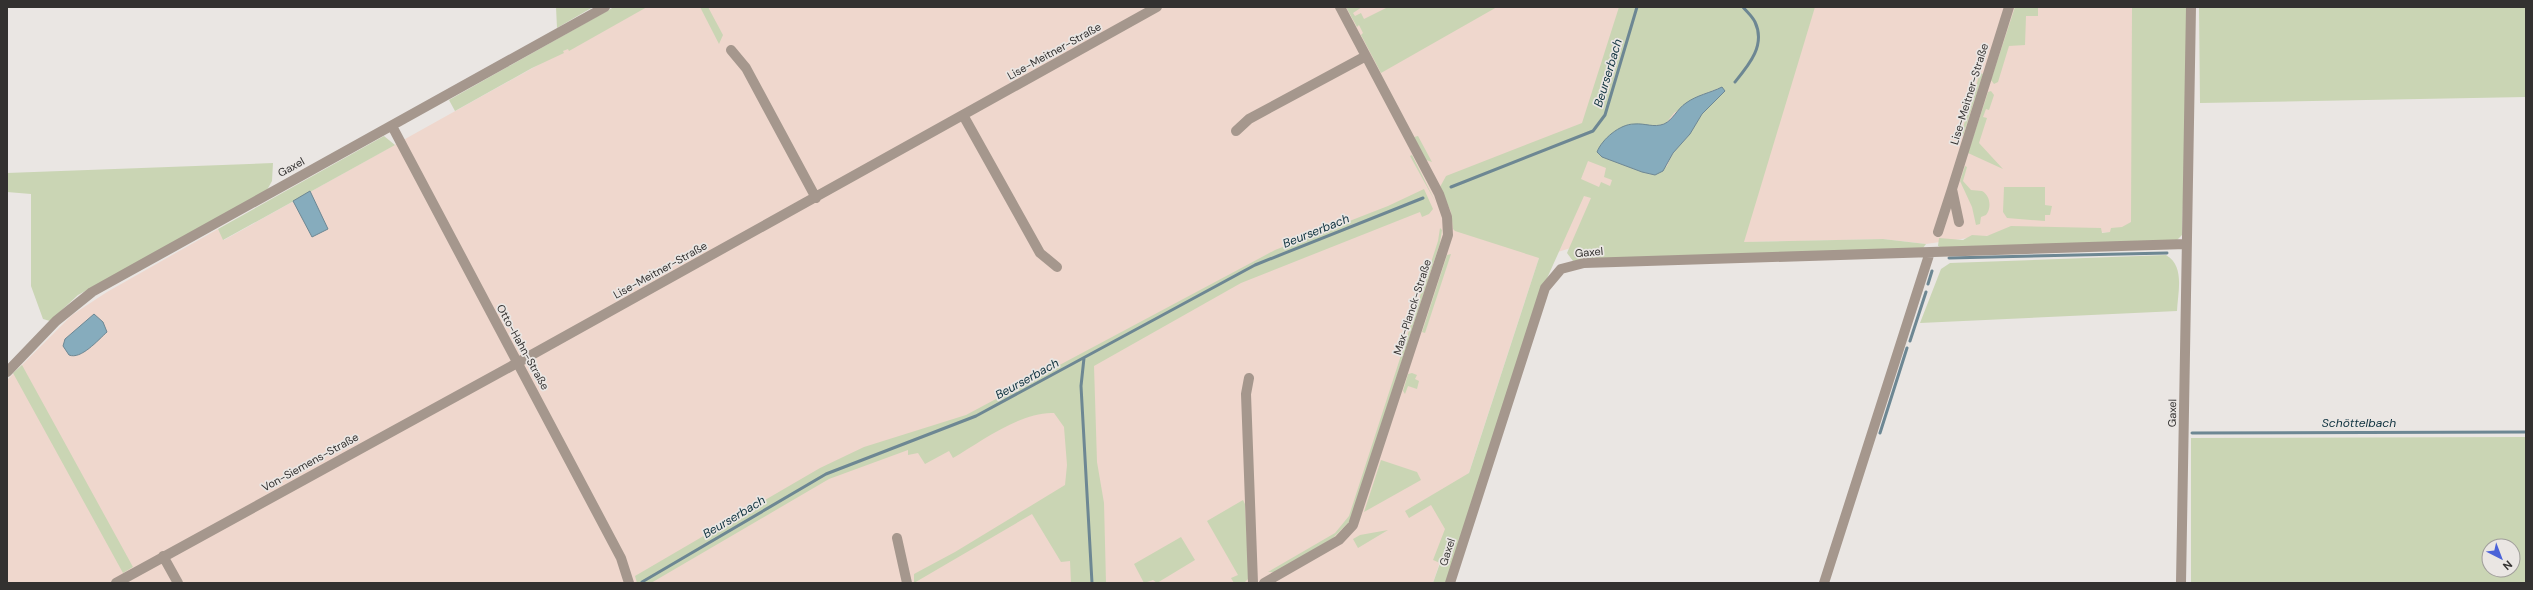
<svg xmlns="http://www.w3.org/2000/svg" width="2533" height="590" font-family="'DM Sans',sans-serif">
	<rect width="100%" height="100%" fill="#eae6e3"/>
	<!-- industrial -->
	<path fill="#efd7cd" d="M642 7H2171L2162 231 1982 236 1926 244 1883 239 1577 246 1539 258 1433 583H7V380L72 315 107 292 218 229 224 240Z"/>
	<!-- green -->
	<path fill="#cad5b4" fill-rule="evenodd" d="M556 7H593L557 28Z
		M614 7H647L569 51 568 49 563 51 564 53 532 68 455 111 449 100Z
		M700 7H708L723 35 719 44Z
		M1346 7H1362L1353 13 1355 16 1361 13 1364 19 1388 7H1497L1381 73 1361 35 1363 33 1359 25 1357 27Z
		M1619 7H1815L1744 242 1883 239 1926 244 1923 248 1573 261 1567 253 1591 198 1584 196 1544 285 1448 583H1433L1440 563 1433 560 1445 529 1431 505 1409 518 1405 511 1469 473 1539 258 1455 231 1453 229 1451 212 1440 187 1446 176 1582 123ZM1722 87V94L1702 114 1690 134 1673 153 1667 166 1655 175 1642 172 1602 157 1645 125 1653 127 1666 123 1674 113 1701 95ZM1588 161 1606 168 1604 177 1612 180 1610 186 1601 182 1599 187 1581 179Z
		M2015 7H2038V16H2026L2025 45 2009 46 1998 82 1994 84 1991 80Z
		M2132 7H2189L2182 235 2177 240 1942 248 1938 246 1939 238 1963 240 1972 235 1987 236 2011 226 2101 228 2102 233 2110 232 2111 228 2122 227 2131 222Z
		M2199 7H2526V97L2200 103Z
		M1980 73 1983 74 1963 136 1960 137Z
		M1991 91 1994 95 1989 110 1986 109 1983 117 1987 118 1979 143 2003 169 1968 153 1988 92Z
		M384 136 395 145 223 240 218 229Z
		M1418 136 1432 162 1426 160 1414 137Z
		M1412 155 1436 203 1410 156Z
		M273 163 272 181 267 190 78 295 50 321 43 319 31 286V194L7 192V173Z
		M1965 166 1967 167 1963 181 1971 190 1982 191C1990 195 1992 208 1986 215L1981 217 1980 224 1976 225 1972 207 1960 181Z
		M2004 187H2045V205L2052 206 2050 215H2045V221L2007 218 2003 212Z
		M1424 189 1433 209 1429 214 1422 217 1420 212 1241 283 1094 366 1097 462 1104 503 1106 583H1071L1070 561 1061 562 1032 514 914 583V574L955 552 1065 485 1067 465 1064 427 1054 413C1022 411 980 442 953 458L949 451 925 464 918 453 908 455V450L829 479 651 583H637L635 576 820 468 864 447 966 415 1275 250 1388 206Z
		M1440 228 1442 230 1440 243 1350 521 1333 538 1276 572H1268L1335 533 1349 516 1438 241Z
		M1451 254 1425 333 1422 332 1447 255Z
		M2166 255C2185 266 2178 291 2177 311L1920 323 1941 269 1950 263Z
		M22 365 133 567 123 573 13 373Z
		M1412 373 1417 375 1415 379 1419 381 1417 389 1408 386 1405 394 1403 391 1408 374Z
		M2526 437V583H2191V438ZM2489 546H2513V570H2489Z
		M1381 460 1417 472 1421 480 1364 512Z
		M1243 500 1245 504 1249 578 1244 583H1234L1231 578 1238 575 1207 521Z
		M1388 530 1358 548 1353 539 1360 535Z
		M1181 537 1195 560 1157 583 1153 580 1144 583 1134 564Z"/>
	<!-- water -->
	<path fill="#86acbd" stroke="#6d8793" d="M1722 87 1725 91 1702 114 1690 134 1673 153 1663 171 1655 175 1642 172 1602 157 1597 152C1602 139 1620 124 1634 124 1646 123 1653 128 1664 124 1673 120 1677 109 1686 103 1697 95 1710 93 1722 87Z
		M310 191 328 229 312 237 293 201Z
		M94 314 103 322 107 332C98 340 81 360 69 355L63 346 65 339Z"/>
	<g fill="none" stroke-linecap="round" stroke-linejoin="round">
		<!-- stream -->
		<path stroke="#6d8793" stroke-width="3" d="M1735 82C1749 65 1766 45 1755 22 1752 16 1747 12 1743 7
			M1451 187 1593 131 1605 115 1637 7
			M1949 258 2167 253
			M1928 284 1932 271
			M1910 341 1926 292
			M1084 358 1081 386 1092 583
			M1880 433 1907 348
			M2192 433 2526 432
			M642 582 826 474 976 416 1255 265 1423 198"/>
		<!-- minor -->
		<path stroke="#a5978d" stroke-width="10" d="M731 50 746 68 816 198
			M963 115 1040 253 1057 267
			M392 126 621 558 629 583
			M1236 131 1249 119 1366 56
			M1959 222 1952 189 2009 7
			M1938 232 1952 189
			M7 372 56 321 92 292 605 7
			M1249 378 1246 394 1253 583
			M897 538 907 583
			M163 556 178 583
			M116 583 517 363 1157 7
			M1264 583 1339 540 1353 525 1448 235 1447 217 1439 194 1340 7
			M1450 583 1545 288 1561 269 1584 263 2186 244
			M1824 583 1930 252
			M2181 583 2191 7"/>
	</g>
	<g text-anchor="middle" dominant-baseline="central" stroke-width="3.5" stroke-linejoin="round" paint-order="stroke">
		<!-- street labels -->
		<g font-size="11" fill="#333130" stroke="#eae6e3">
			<text transform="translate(1054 51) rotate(-29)">Lise-Meitner-Straße</text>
			<text transform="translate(1969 94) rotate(-73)">Lise-Meitner-Straße</text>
			<text transform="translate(291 167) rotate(-29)">Gaxel</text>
			<text transform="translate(1589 252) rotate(-5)">Gaxel</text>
			<text transform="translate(660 270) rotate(-29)">Lise-Meitner-Straße</text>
			<text transform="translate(1412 307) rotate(-72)">Max-Planck-Straße</text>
			<text transform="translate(523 347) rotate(61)">Otto-Hahn-Straße</text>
			<text transform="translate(2172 413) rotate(-89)">Gaxel</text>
			<text transform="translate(310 462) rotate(-29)">Von-Siemens-Straße</text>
			<text transform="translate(1447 552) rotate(-72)">Gaxel</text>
		</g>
		<!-- water labels -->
		<g font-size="12" font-style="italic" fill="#0e323f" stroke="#eae6e3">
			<text transform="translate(1608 73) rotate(-73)">Beurserbach</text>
			<text transform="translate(1316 231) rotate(-22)">Beurserbach</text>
			<text transform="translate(1027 379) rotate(-29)">Beurserbach</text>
			<text x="2359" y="423">Schöttelbach</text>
			<text transform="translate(734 517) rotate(-31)">Beurserbach</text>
		</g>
	</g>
	<!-- border -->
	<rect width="2533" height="590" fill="none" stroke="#333130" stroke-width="16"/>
	<!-- north arrow -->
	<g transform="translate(2501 558) rotate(138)"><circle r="19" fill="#eae6e3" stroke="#a19e9b"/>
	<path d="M0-3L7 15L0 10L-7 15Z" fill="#4b63d8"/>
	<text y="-6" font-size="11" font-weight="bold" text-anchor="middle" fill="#333130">N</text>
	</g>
</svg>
